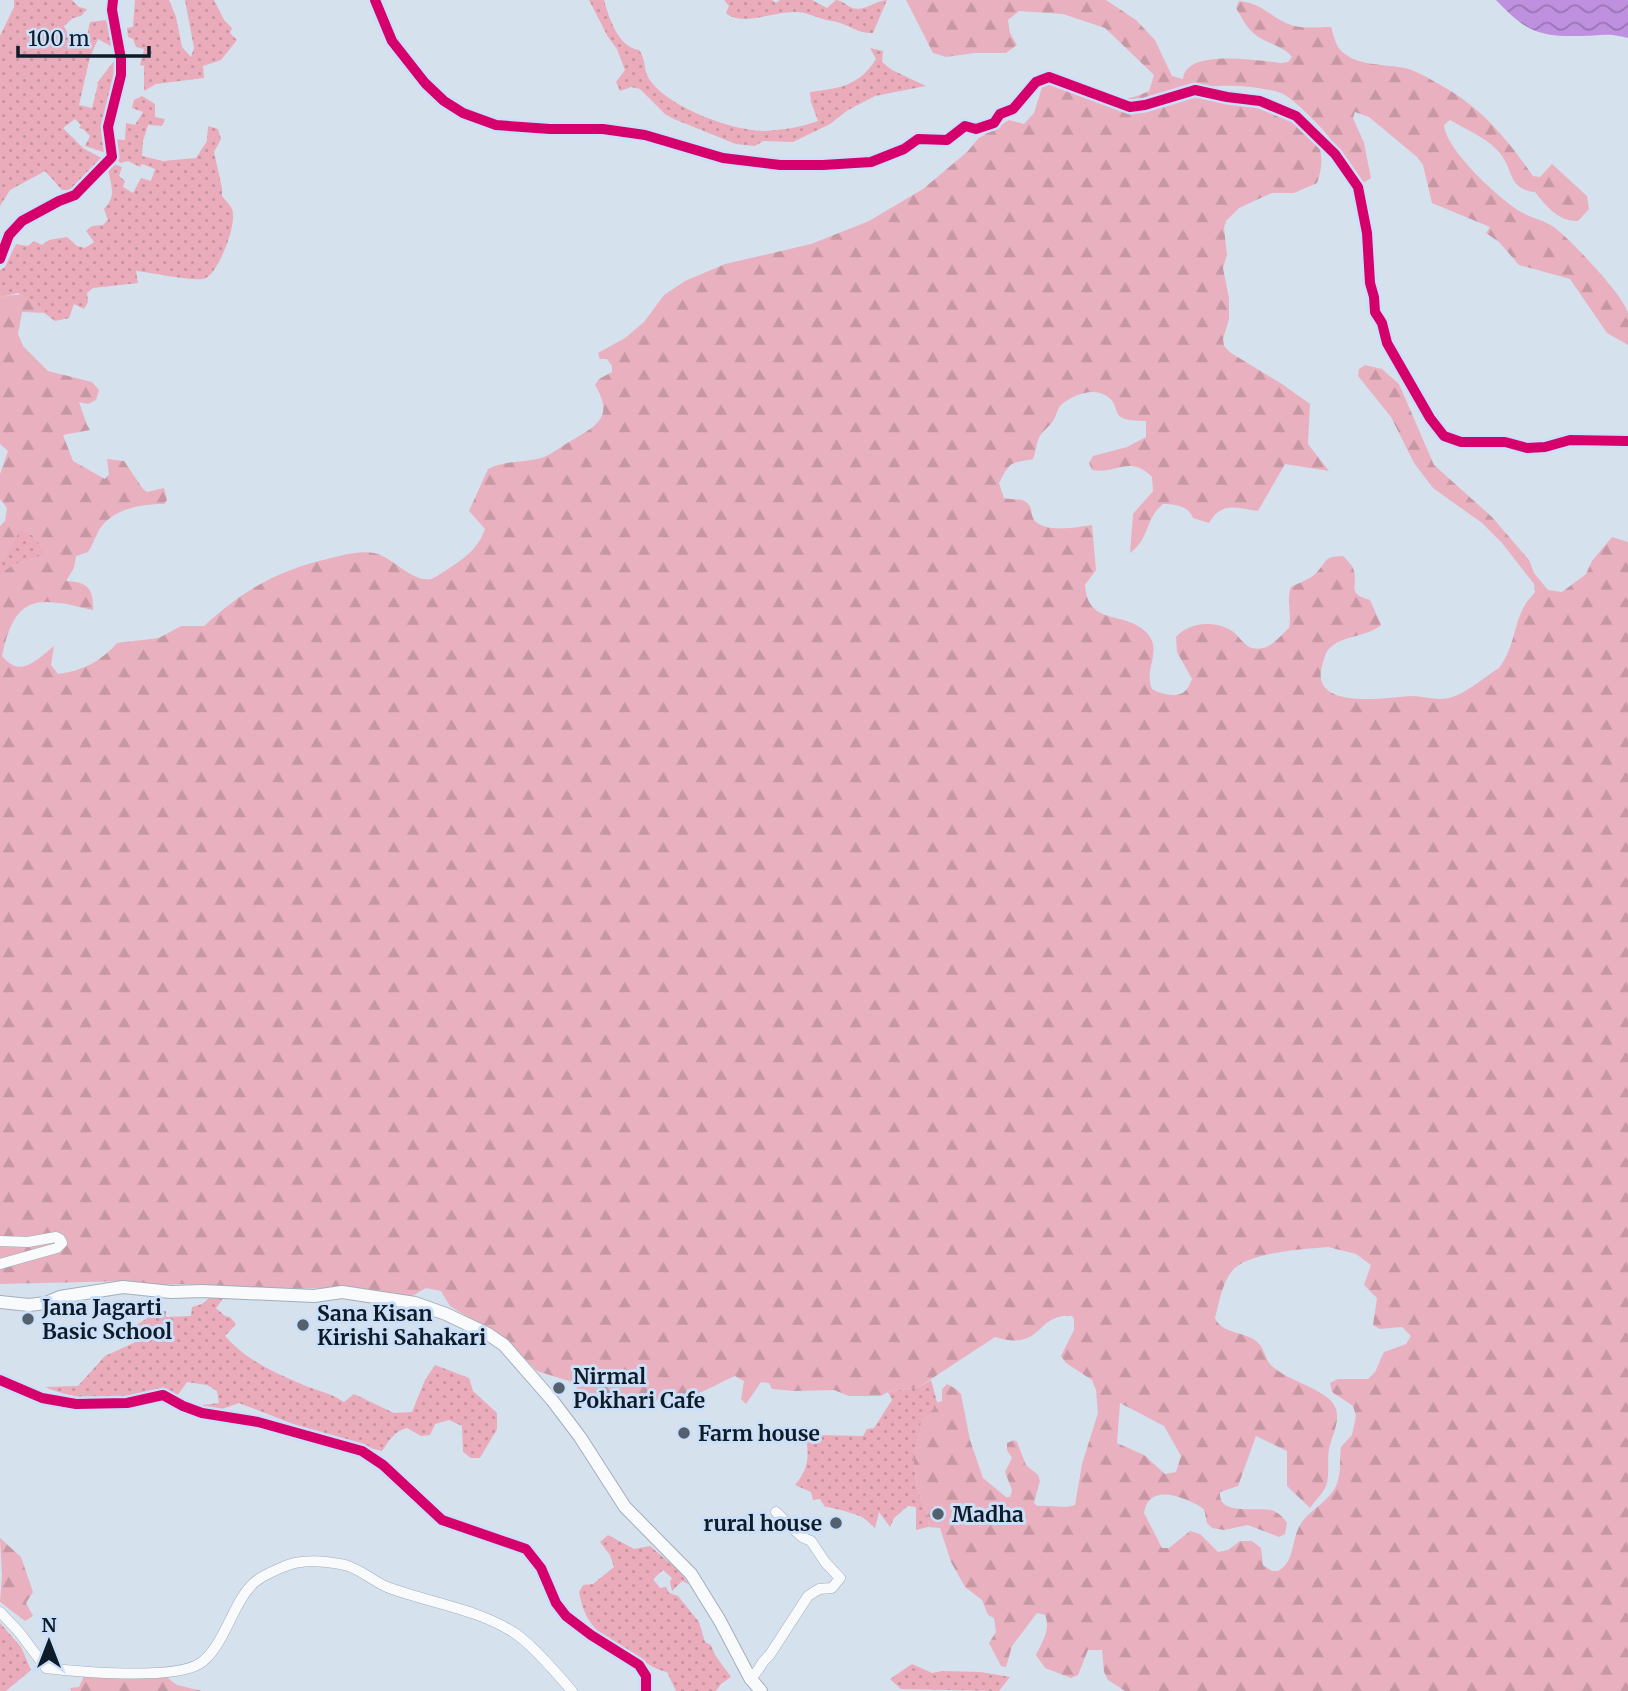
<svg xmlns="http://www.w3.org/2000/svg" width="1628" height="1691" font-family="Merriweather,serif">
	<defs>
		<pattern id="grass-dots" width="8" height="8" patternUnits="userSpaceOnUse" patternTransform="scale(1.75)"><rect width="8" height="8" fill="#eaabba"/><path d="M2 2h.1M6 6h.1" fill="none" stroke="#c893a0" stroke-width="1.8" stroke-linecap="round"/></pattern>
		<pattern id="forest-firs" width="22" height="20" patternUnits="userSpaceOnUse" patternTransform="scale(1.75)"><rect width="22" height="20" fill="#e9b1bf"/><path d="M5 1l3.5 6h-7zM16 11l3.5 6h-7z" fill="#c798a4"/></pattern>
		<pattern id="water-waves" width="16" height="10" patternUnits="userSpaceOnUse" patternTransform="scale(1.75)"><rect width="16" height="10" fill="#be90df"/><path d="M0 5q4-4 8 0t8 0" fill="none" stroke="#9975b5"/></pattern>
	</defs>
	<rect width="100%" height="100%" fill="#d6e1ee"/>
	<!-- grass -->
	<path fill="url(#grass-dots)" d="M14 0H72L79 7 87 9 81 16 73 18 64 26 70 38 81 37 88 32 90 22 106 20 114 34 116 49 98 39 90 57 79 105 92 108 98 84 97 83 117 57 119 74 109 154 85 146 90 136 83 129 79 128 81 125 75 119 63 128 83 148 105 160 76 190H62L45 171 10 190 0 206V36L14 7Z
		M135 0H169L176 17 182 47 191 57 194 48 185 0H214L224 20 232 28 230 33 237 40 221 60 203 66 204 78 156 84 144 91V66L140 65 144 49 136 47 133 39 128 37 127 28 133 27Z
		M589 0H604C609 18 618 47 639 50 648 63 641 69 652 83 673 109 733 131 765 131 783 130 802 127 818 121L811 102 810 92C840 88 859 86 876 59L870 48 883 51 882 62 892 70 926 86 875 96 848 110 830 124 793 142 763 141 755 146 736 144 674 119 665 114 640 89 631 87 620 91 616 82 625 70 617 49 608 37Z
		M724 0H772L776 3 780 0H812L827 8 836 0C843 1 846 5 852 8 865 12 876 0 887 0L873 33C859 34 851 26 837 22 834 21 830 21 826 20 815 17 807 12 795 12 775 11 741 27 726 13L729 6Z
		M142 96 155 104V117L165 119 162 126 148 125 143 141 142 156 163 161 196 158 207 141 208 126 218 129 221 139 214 152 222 188V196C225 200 230 204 232 209 238 223 219 271 206 278 199 283 150 272 136 271L138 283 93 288 87 293 88 302 84 309 74 304 69 318 55 321 18 293 0 297V270L5 267 16 244 28 246 34 241 42 245 49 240 67 237 77 246 85 248 94 242 86 231 92 226 103 225 108 220 104 209C117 196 111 186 108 169L114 164 122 167 119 176 125 181 123 187 133 193 141 178 151 181 155 169 142 164 140 167 128 161 120 163 115 157 112 139 125 140 126 123 135 125 143 112 132 108 134 100Z
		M20 530 32 535 46 552C31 564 11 559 0 577V560L3 561Z
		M213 1295 225 1296 216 1308 225 1316 230 1317 236 1324 225 1336C244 1358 272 1372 299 1383 316 1391 327 1391 344 1402L354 1394 394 1413 412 1412 425 1380 435 1365 469 1378 473 1391 497 1413V1429L480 1458H471L463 1452 462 1426 449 1420 435 1424 430 1435 421 1436 407 1428C394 1431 389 1441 382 1451L329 1438 239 1403 211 1413 181 1402 202 1405 219 1403 217 1391 207 1385 187 1382 177 1396C157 1386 138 1397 117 1400 98 1402 62 1395 45 1387L78 1386 105 1356 140 1340 125 1333 156 1312 166 1311V1317L191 1316 192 1307 202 1304Z
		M931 1380 937 1402 913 1456 917 1488 929 1519 928 1527 916 1530V1507L908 1506 894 1518 890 1527 879 1512 875 1528C870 1524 865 1518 860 1516 856 1514 829 1506 825 1507L820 1499 813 1500 811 1492 795 1485C809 1468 809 1458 806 1437L819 1435 863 1436 867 1429 874 1428 892 1400 888 1392 919 1387Z
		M608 1535 634 1549 650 1546 677 1569 689 1584 682 1581 672 1591 670 1582 672 1578 663 1570 653 1579 660 1588 666 1587 669 1593 678 1596 699 1622 705 1642 711 1645 715 1655 731 1677 721 1684 716 1691H676L667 1672C654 1669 650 1665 639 1658 608 1638 586 1633 579 1592L583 1585 593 1584 614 1567 610 1555 600 1542Z
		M0 1623 21 1647 31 1670 6 1691H0Z
		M912 1664 932 1673 942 1671 981 1672 1010 1677 999 1691 901 1689 890 1679Z"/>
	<!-- forest -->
	<path fill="url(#forest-firs)" fill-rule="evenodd" d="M906 0H1106L1136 20 1155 40 1172 76 1183 79C1186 48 1259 61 1281 63L1288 62 1292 57C1284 46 1268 44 1257 36 1247 29 1242 18 1236 8L1239 1C1263 3 1271 18 1291 25 1302 29 1318 27 1331 27 1333 33 1335 42 1338 47 1353 68 1387 63 1409 69 1420 73 1432 80 1442 86 1482 108 1507 139 1533 176L1540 177 1552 164 1587 196 1589 209 1578 221C1559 222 1546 206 1535 192 1506 189 1515 168 1497 150 1485 137 1465 129 1450 120L1444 125C1446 150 1499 199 1521 212 1531 218 1545 220 1555 228 1570 239 1624 296 1628 313 1628 322 1628 335 1628 345L1607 333 1570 279 1519 265 1499 242 1486 233 1490 227 1432 203 1423 165 1417 157 1369 117 1355 112 1353 118 1364 143 1371 178 1365 182C1343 178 1341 152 1329 137 1322 128 1291 96 1281 93 1258 86 1230 84 1206 87 1248 108 1343 111 1317 183L1294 193H1272L1265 196 1239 208 1226 221 1224 228 1227 255 1223 268 1229 298V319L1223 339 1224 346 1231 353 1282 384 1310 404 1308 444 1329 471 1285 464 1258 511C1236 508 1222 501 1209 523L1193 518C1189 506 1175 504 1163 504 1145 518 1150 539 1130 553L1133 514 1153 491 1152 477C1130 454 1115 475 1092 470L1089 463 1093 456 1127 447 1146 437V421C1103 421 1126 407 1105 395 1092 387 1070 396 1060 406 1057 410 1056 417 1053 421 1049 427 1042 431 1039 438 1036 444 1036 452 1033 459 1011 464 1011 459 999 483L1004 498C1011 500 1021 498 1026 502 1034 507 1029 516 1036 522 1049 533 1077 527 1092 525L1096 570 1085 585C1088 627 1124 610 1146 632 1164 650 1143 669 1152 689 1160 694 1179 699 1186 690 1189 687 1190 683 1192 679L1177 652 1176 637C1189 622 1215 620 1232 631 1243 639 1246 652 1263 648 1273 646 1282 634 1289 628 1292 614 1286 600 1291 587 1298 583 1311 579 1316 573 1329 560 1322 557 1343 556 1347 560 1353 566 1354 571 1358 588 1346 593 1370 600L1381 625C1366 638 1342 634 1328 650 1324 656 1323 663 1321 670 1315 711 1388 697 1411 696 1425 696 1435 701 1449 698 1466 694 1484 677 1499 668 1515 647 1513 625 1525 605 1527 600 1532 597 1535 592L1534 584 1502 543 1482 523 1433 488 1414 463 1391 417 1358 376 1359 369 1365 365 1382 369 1399 384 1434 465 1492 517 1529 560 1534 573 1548 590 1562 592 1586 574 1592 561 1612 537 1628 542V1691H1125L1108 1680 1104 1672 1102 1650H1088L1078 1675 1071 1678 1045 1668 1036 1655C1042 1642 1051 1630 1045 1615L1037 1613 1012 1646 1006 1667 1001 1666 989 1643 996 1632 994 1618 988 1615 982 1600 965 1587 951 1562 940 1528 928 1527 929 1519 917 1488 913 1456 922 1418 933 1410 935 1403 942 1401V1389L947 1384 956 1389 961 1394 970 1440 983 1478 1006 1497H1010L1012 1490 1005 1472 1012 1458 1007 1450V1443L1014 1440 1017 1442 1026 1465 1038 1475 1040 1481 1034 1503 1037 1506C1050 1505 1064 1509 1075 1505L1082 1464 1098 1413 1096 1390 1092 1380 1066 1363 1061 1356 1074 1330V1319L1072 1316C1035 1313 1044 1352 995 1337L919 1387 888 1392 881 1396H849L834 1390 794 1391 772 1389 769 1383 761 1382 746 1404 741 1399 744 1381 735 1376C711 1386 693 1402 667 1394L649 1405H622L584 1397 572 1382 537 1371 508 1342 450 1306 441 1291 426 1288 412 1296 401 1297 329 1288 280 1289 181 1284 164 1285 126 1281 0 1284V577C11 559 31 564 45 552L32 535 20 531 3 562 0 560V526L5 521 7 508 0 499V474L8 451 0 444V297C26 292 28 295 47 313L22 312 18 334 23 346 48 371 92 382 99 390 96 400 88 404 79 402 87 425 90 430 63 435 73 461 105 479 109 474 107 459 124 461 143 489 147 492 164 488 167 500 164 504C142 504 116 508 101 527 96 534 93 545 88 552L76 556 74 568 66 581C86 582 94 587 93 610 39 597 15 592 2 656 21 679 36 660 54 646L51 665 58 674C83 671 101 661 117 643L159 638 181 626H204C247 587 279 570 335 557 348 554 365 550 378 554 395 560 412 582 431 579 435 578 441 573 445 571 463 559 477 551 485 529L469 511 488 469C505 460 523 463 541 458 551 455 560 447 569 442 596 426 615 418 595 385L599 379 612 372V366L607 359H600L598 353 625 338 644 322 664 295 685 281 725 264 811 244 869 221 923 189 967 152 979 138 1009 120 1024 124 1034 113 1043 84C1087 83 1104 113 1149 91L1154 75 1105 28 1063 14 1019 11 1008 20 1010 33 1017 45 1006 53H975L946 57 933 53ZM1328 1247 1356 1254 1371 1265 1364 1285 1377 1298 1373 1325 1380 1329 1402 1327 1411 1336 1406 1344 1384 1352 1375 1372 1368 1379H1338L1330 1383 1332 1392 1353 1406 1356 1416 1352 1435 1341 1447C1339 1460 1342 1472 1336 1486 1328 1503 1307 1511 1299 1527 1291 1543 1295 1561 1278 1571H1272L1263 1565 1261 1548 1252 1541H1240L1228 1550 1218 1552 1200 1534 1190 1531 1169 1548H1162L1144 1513C1149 1481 1187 1498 1204 1509L1207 1523 1212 1528 1224 1530 1248 1525 1279 1537 1285 1534 1287 1523C1284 1518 1280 1514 1274 1511 1260 1505 1218 1518 1220 1492L1238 1486 1256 1436 1287 1451V1486L1310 1508C1315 1501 1323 1493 1326 1486 1330 1475 1327 1460 1329 1449 1333 1432 1345 1413 1329 1399 1313 1385 1289 1381 1273 1367 1264 1360 1265 1347 1256 1341 1243 1331 1222 1334 1215 1318 1219 1303 1222 1283 1232 1271 1247 1252 1305 1249 1328 1247ZM1120 1403 1164 1426 1181 1456 1176 1472 1165 1474 1144 1455 1117 1443Z
		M0 1538 21 1557 33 1592 26 1603 33 1616 25 1621 0 1602 2 1576Z
		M84 1676H165L177 1685 202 1691H71L70 1688 79 1687Z"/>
	<!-- water -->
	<path fill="url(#water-waves)" d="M1496 0H1628V38C1607 32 1599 36 1579 36 1536 37 1525 30 1496 0Z"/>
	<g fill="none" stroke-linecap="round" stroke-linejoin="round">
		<!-- minor casing -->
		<g stroke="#a2aebb" stroke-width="11">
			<path id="minor" d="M375 0 392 41 425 83 444 101 463 113 496 125 550 129H603L645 135 723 158 780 165H823L871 162 904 149 918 139 947 140 965 126 976 129 994 123 1000 114 1013 109 1036 82 1049 77 1130 107 1145 105 1195 90 1227 97 1260 101 1296 116 1335 154 1358 187 1367 233 1370 283 1374 297 1375 312 1382 323 1387 343 1430 418 1444 436 1461 442H1505L1527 448 1545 447 1570 440 1628 441
				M0 259 9 235 22 221 59 201 75 195 112 157 108 127 121 75V59L112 10 113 0
				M0 1241 28 1242 56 1237 60 1239 62 1243 57 1248 0 1264
				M0 1380 42 1398 76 1404 127 1403 163 1395 183 1406 202 1413 258 1422 362 1451 383 1465 442 1520 526 1549 541 1568 556 1603 566 1616 591 1635 639 1665 646 1676V1691
				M0 1612 19 1632 46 1668C79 1672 172 1680 199 1664 224 1649 233 1600 255 1582 263 1575 274 1571 283 1567 302 1558 326 1561 345 1565 360 1569 373 1581 387 1587 429 1603 479 1609 516 1634 531 1644 560 1677 572 1691
				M750 1678C759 1673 760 1662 769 1656L808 1596 819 1589 832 1588 840 1578 825 1562 811 1541 802 1537 776 1512"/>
		</g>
		<!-- major casing -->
		<g stroke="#a2aebb" stroke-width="14">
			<path id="major" d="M0 1302 29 1305 46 1303 60 1297 123 1287 171 1292 202 1291 314 1296 342 1292 415 1303 446 1314 488 1334 504 1345 552 1400 580 1437 625 1507 691 1574 720 1621 750 1678 761 1691"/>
		</g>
		<!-- minor -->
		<use href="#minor" stroke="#f9fafc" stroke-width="10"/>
		<!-- major -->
		<use href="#major" stroke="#f9fafc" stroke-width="12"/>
		<!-- cycleway casing -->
		<g stroke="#cbe0f8" stroke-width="15">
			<path id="cycleway" d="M375 0 392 41 425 83 444 101 463 113 496 125 550 129H603L645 135 723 158 780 165H823L871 162 904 149 918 139 947 140 965 126 976 129 994 123 1000 114 1013 109 1036 82 1049 77 1130 107 1145 105 1195 90 1227 97 1260 101 1296 116 1335 154 1358 187 1367 233 1370 283 1374 297 1375 312 1382 323 1387 343 1430 418 1444 436 1461 442H1505L1527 448 1545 447 1570 440 1628 441
				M0 259 9 235 22 221 59 201 75 195 112 157 108 127 121 75V59L112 10 113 0
				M0 1380 42 1398 76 1404 127 1403 163 1395 183 1406 202 1413 258 1422 362 1451 383 1465 442 1520 526 1549 541 1568 556 1603 566 1616 591 1635 639 1665 646 1676V1691"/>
		</g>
		<!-- cycleway -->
		<use href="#cycleway" stroke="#d6006c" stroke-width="10"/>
	</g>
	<!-- markers -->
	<g fill="#54606e" stroke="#cbe0f8" stroke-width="2.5">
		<circle cx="28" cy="1319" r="7"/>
		<circle cx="303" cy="1325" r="7"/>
		<circle cx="559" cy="1388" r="7"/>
		<circle cx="684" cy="1433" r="7"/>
		<circle cx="938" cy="1514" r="7"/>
		<circle cx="836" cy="1523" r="7"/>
	</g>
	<g text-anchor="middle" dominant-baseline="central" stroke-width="6" stroke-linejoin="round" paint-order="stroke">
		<!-- poi labels -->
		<g font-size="21" font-weight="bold" fill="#0e1b29" stroke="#cbe0f8" text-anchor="start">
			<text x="42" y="1307">Jana Jagarti<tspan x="42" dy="24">Basic School</tspan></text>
			<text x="317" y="1313">Sana Kisan<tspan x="317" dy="24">Kirishi Sahakari</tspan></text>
			<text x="573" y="1376">Nirmal<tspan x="573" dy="24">Pokhari Cafe</tspan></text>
			<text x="698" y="1433">Farm house</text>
			<text x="952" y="1514">Madha</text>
			<text x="822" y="1523" text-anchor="end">rural house</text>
		</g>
	</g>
	<!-- north arrow -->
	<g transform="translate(49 1642)" stroke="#cbe0f8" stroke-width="5" paint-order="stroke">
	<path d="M0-5L12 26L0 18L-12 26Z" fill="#0e1b29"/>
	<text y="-10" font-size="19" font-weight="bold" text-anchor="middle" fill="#0e1b29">N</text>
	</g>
	<!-- scale -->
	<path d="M18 46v10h131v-10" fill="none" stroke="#0e1b29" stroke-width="3.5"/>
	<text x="28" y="46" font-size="21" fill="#0e1b29" stroke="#cbe0f8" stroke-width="5" paint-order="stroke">100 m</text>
</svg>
